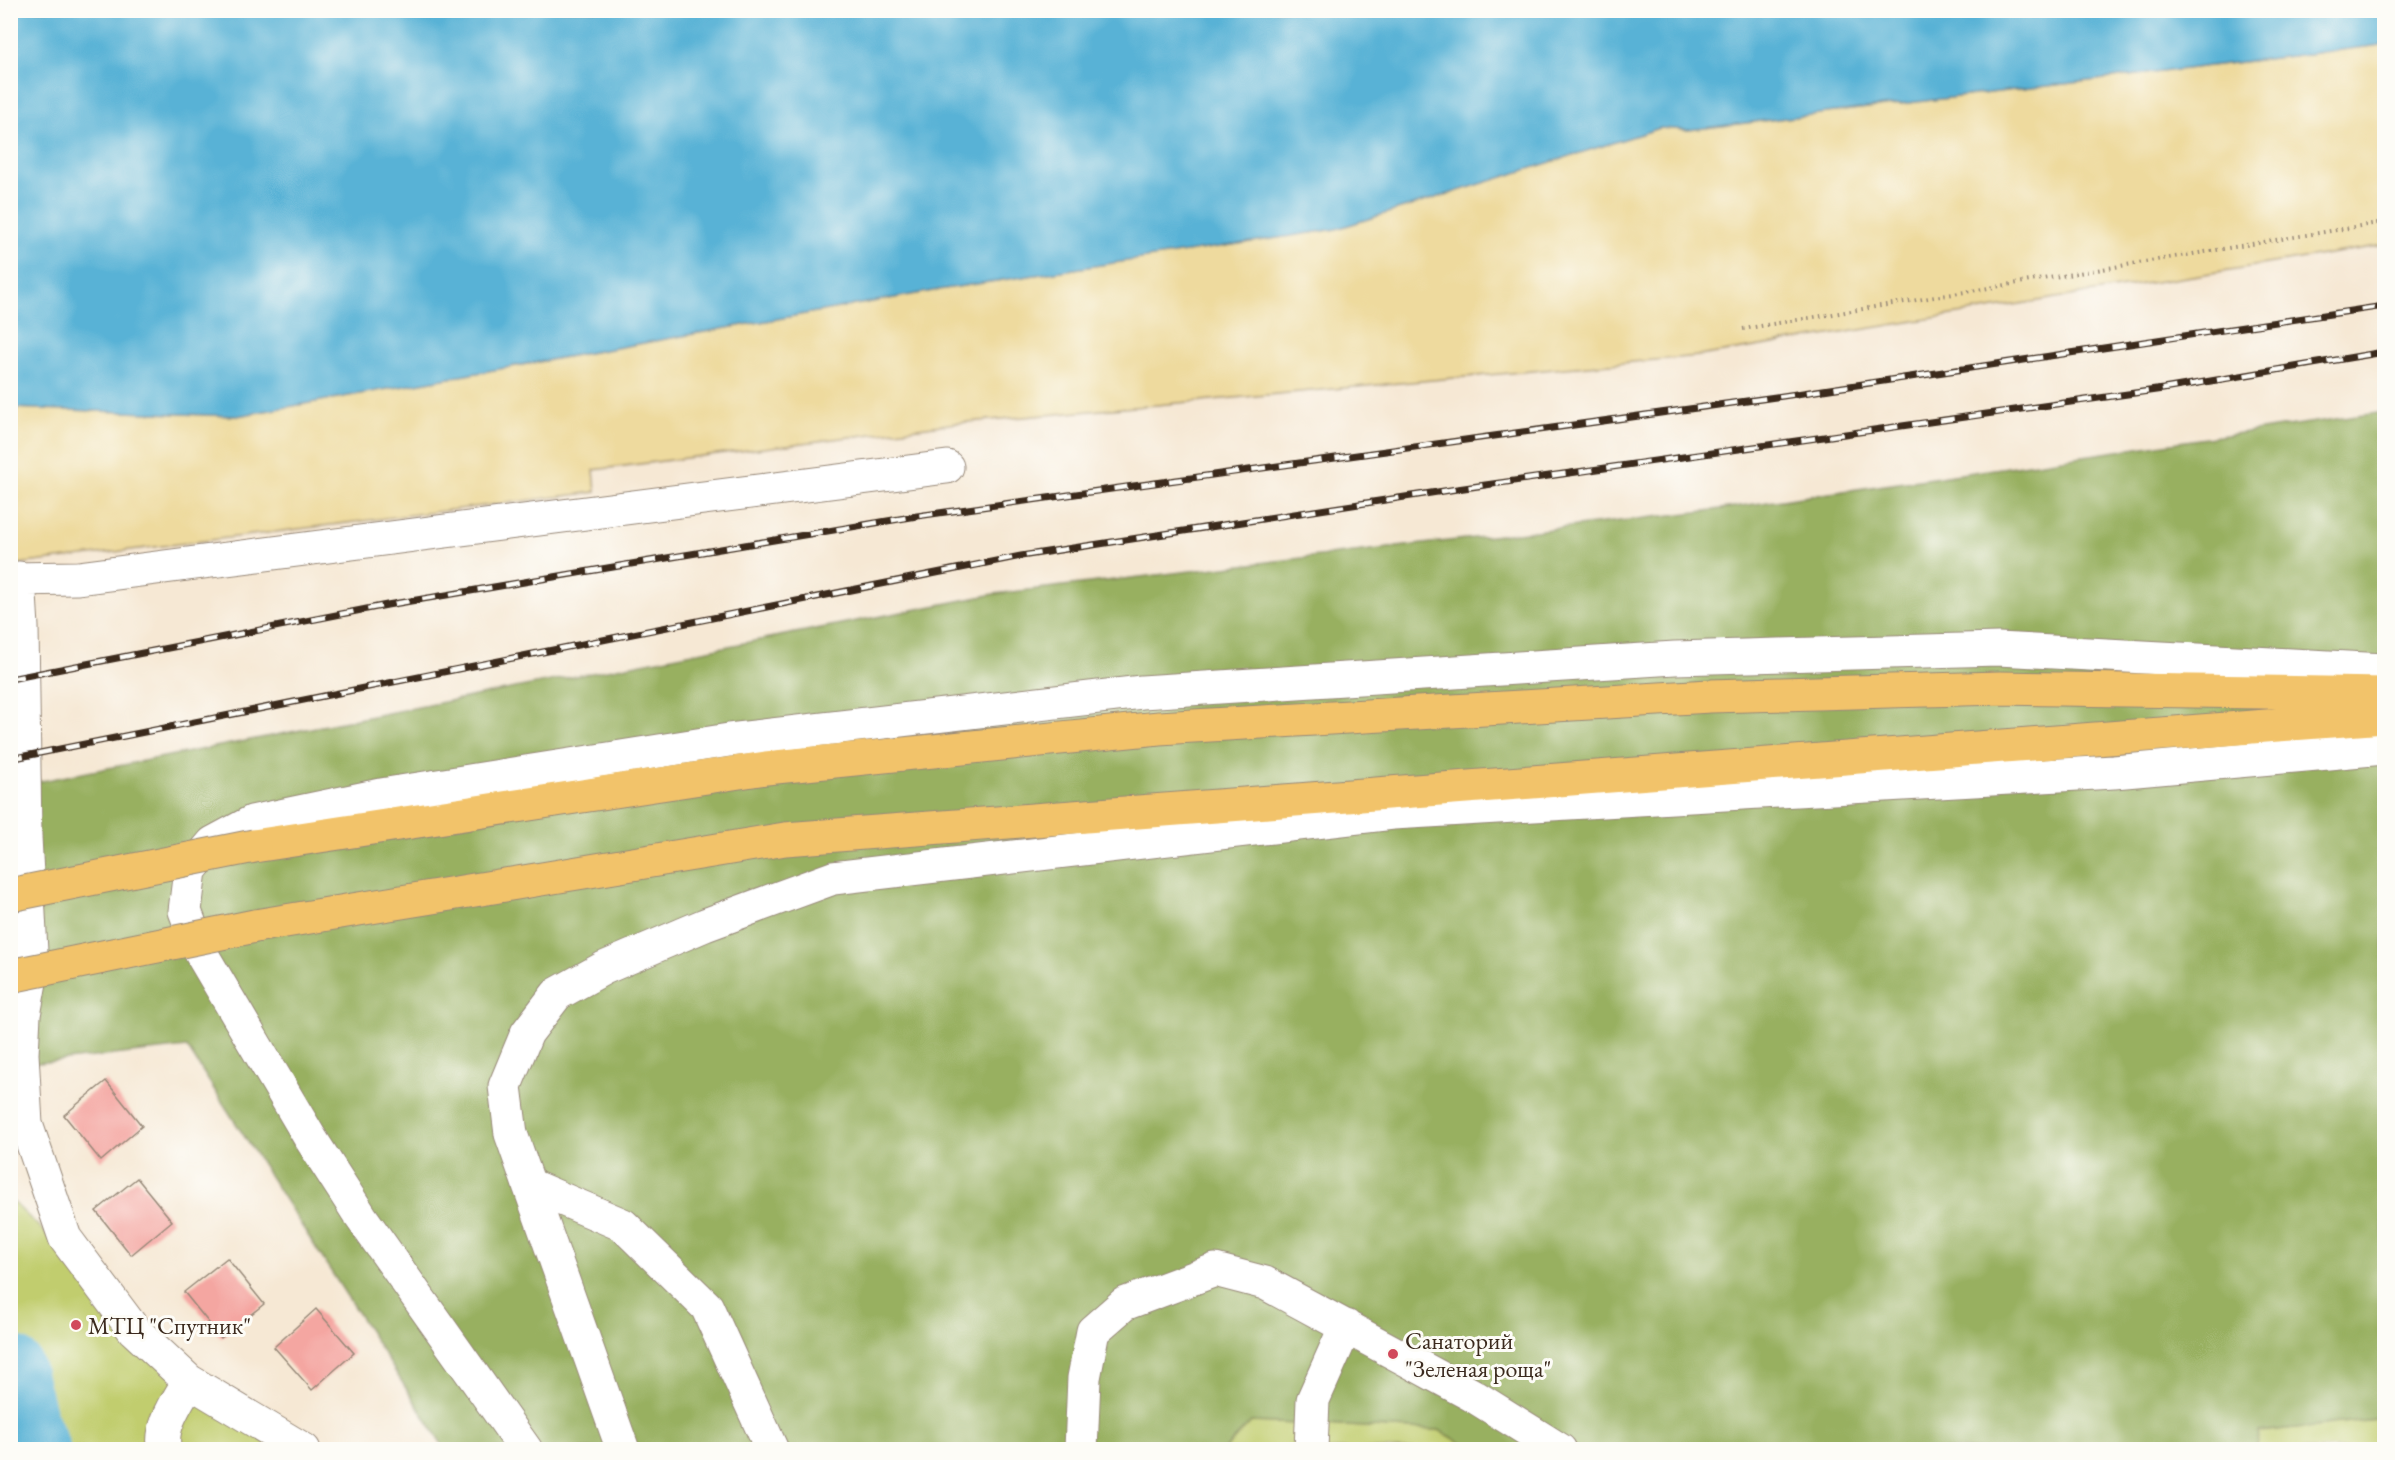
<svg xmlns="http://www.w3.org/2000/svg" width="2395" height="1460" font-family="'EB Garamond',serif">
	<rect width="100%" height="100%" fill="#fdfcf7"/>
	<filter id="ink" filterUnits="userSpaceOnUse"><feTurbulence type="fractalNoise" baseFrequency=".0167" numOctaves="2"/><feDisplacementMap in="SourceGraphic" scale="12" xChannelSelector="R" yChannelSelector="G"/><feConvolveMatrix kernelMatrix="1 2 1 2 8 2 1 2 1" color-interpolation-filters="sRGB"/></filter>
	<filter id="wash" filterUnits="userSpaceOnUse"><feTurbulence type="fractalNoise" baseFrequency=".008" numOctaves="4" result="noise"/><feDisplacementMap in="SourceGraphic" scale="24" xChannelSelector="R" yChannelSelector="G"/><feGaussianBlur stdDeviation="1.35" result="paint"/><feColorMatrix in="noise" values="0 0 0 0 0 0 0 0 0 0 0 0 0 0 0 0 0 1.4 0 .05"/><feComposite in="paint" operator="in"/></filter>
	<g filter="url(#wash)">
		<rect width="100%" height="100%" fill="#f6e8d4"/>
		<!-- green -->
		<path fill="#c1cd6e" stroke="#7e7c46" stroke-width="1.5" d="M11 1200 272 1449H11Z
			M2384 1418V1449L2255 1450 2258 1432Z
			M1251 1422 1439 1430 1474 1449 1224 1450Z"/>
		<!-- forest -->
		<path fill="#98b061" stroke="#6a6d40" stroke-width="1.5" d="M2384 412V1418L2259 1432 2255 1450H1474L1439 1430 1251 1422 1224 1450 445 1449 187 1047 11 1066V787L994 594 1714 510Z"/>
		<!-- sand -->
		<path fill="#eeda9e" stroke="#94825e" stroke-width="1.5" d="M2384 38V245L1699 356 957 423 594 470 596 492 11 565V408L237 416 944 289 1336 229 1660 128 1688 130 2381 45Z"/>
		<!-- water -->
		<path fill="#59b2d6" stroke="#4a6e7a" stroke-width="1.5" d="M11 10H2384V38L2381 45 1688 130 1660 128 1336 229 944 289 237 416 11 408Z"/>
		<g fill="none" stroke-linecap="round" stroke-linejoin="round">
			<!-- river -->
			<path stroke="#59b2d6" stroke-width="69" d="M10 1370 23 1421 36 1450"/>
		</g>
		<g id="blocks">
			<!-- building -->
			<path fill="#f4a6a1" d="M106 1081 142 1126 101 1161 64 1115Z
				M137 1178 172 1221 131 1255 96 1211Z
				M227 1258 264 1304 221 1338 184 1292Z
				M316 1309 354 1353 312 1390 274 1347Z"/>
		</g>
	</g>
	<g filter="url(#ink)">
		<use href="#blocks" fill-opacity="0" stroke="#988979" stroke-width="1.5"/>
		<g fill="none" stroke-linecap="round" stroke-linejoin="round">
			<!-- minor casing -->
			<g stroke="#988979" stroke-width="35">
				<path id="minor" d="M19 578 22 627 25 837 32 971 24 1015 22 1054 26 1124 65 1238 134 1330 189 1381 304 1450
					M10 579 78 578 947 467
					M529 1185 623 1225 707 1307 772 1450
					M165 1450C158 1428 179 1399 189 1381
					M526 1450 361 1217 309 1136 201 953 185 911 190 870 213 843 252 822 381 795 729 740 1142 692 1675 658 1998 649 2384 670
					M623 1450 511 1134 505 1086 527 1033 557 994 604 968 705 925 833 878 1393 813 2114 772 2384 748
					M1081 1450 1084 1378 1093 1331 1124 1304 1215 1270 1265 1283 1472 1395 1560 1450
					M1311 1450 1313 1400 1346 1326"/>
			</g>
			<!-- major casing -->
			<g stroke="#988979" stroke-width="35">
				<path id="major" d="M254 846 766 768 1159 728 1710 696 2000 688 2384 694
					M255 926 785 839 2384 717"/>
			</g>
			<!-- path -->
			<path stroke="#988979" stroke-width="4" stroke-dasharray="1.5 4.5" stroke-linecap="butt" d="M1743 329 2384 222"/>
			<!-- minor -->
			<use href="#minor" stroke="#fff" stroke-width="33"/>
			<!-- major -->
			<use href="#major" stroke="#f2c36a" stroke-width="33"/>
			<!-- rail casing -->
			<g stroke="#3b2a1e" stroke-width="7">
				<path id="rail" d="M10 679 387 605 917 516 1783 396 2384 306
					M10 759 1021 556 1457 489 2163 389 2384 352"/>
			</g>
			<!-- rail -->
			<use href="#rail" stroke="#fdfcf7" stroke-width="4.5" stroke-dasharray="14" stroke-linecap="butt"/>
			<!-- major-bridge casing -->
			<g stroke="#988979" stroke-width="35" stroke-linecap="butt">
				<path id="major-bridge" d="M10 895 254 846
					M10 976 255 926"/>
			</g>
			<!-- major-bridge -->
			<use href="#major-bridge" stroke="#f2c36a" stroke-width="33"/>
		</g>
	</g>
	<!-- markers -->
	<g fill="#d1495b" stroke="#fdfcf7" stroke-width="2">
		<circle cx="76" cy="1325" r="6"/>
		<circle cx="1393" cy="1354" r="6"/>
	</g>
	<g text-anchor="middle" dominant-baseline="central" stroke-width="6" stroke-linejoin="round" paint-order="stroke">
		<!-- poi labels -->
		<g font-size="24" fill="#3b2a1e" stroke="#fdfcf7" text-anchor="start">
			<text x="88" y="1325">МТЦ "Спутник"</text>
			<text x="1405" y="1340">Санаторий<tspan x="1405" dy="28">"Зеленая роща"</tspan></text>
		</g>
	</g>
	<!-- margin -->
	<rect width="2395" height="1460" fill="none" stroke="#fdfcf7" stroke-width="36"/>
</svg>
